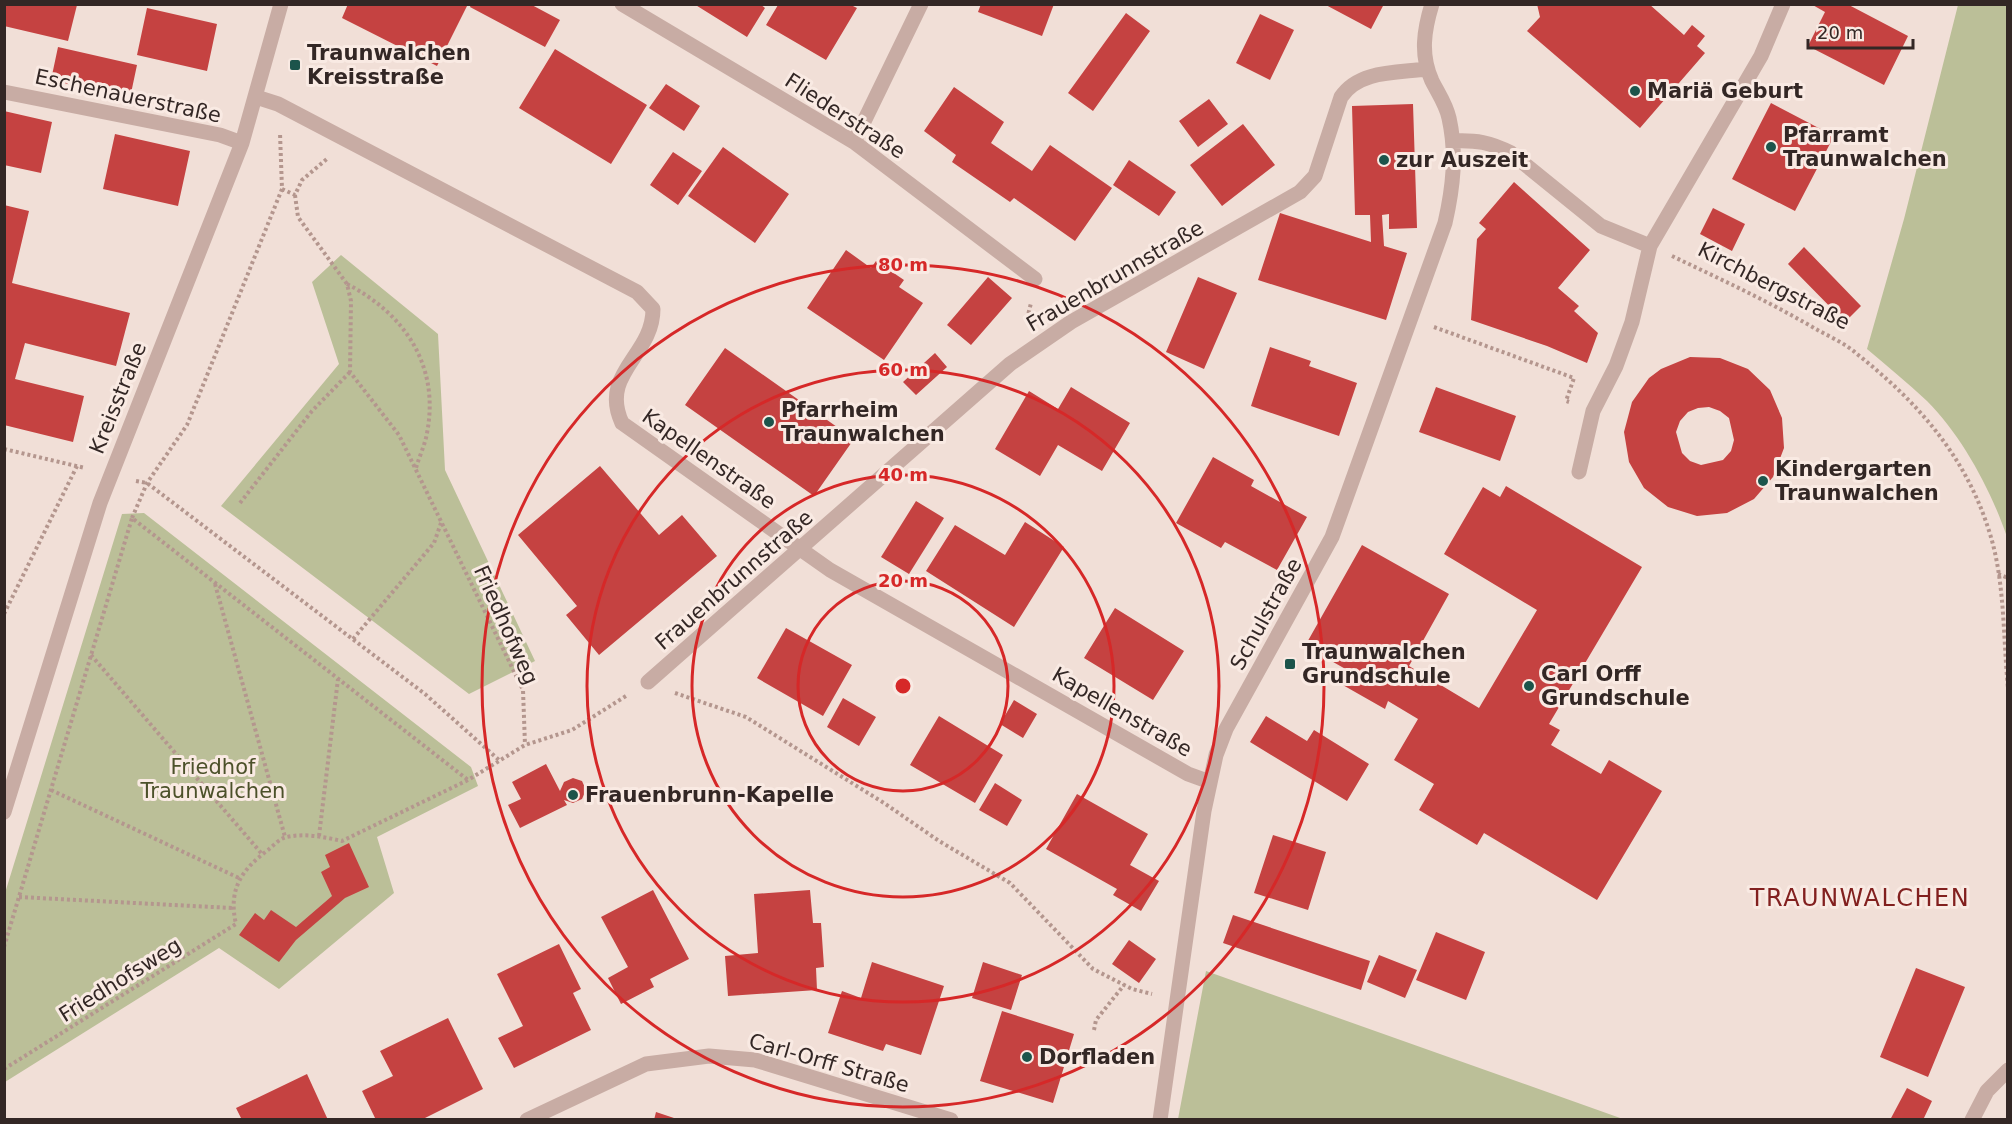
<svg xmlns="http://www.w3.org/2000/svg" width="2012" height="1124" font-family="'DejaVu Sans',sans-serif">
	<rect width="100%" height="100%" fill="#f1dfd7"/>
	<!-- green -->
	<path fill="#bbbf98" d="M1958 5H2007V537C1991 490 1962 436 1927 401 1908 383 1887 366 1867 349L1904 219Z
		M341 255 438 334 445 470 535 661 469 694 221 506 339 364 312 282Z
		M144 513 471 767 478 786 377 837 394 893 279 989 219 948 5 1082V893L122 514Z
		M1206 971 1623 1119H1178Z"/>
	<!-- building -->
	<path fill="#c54241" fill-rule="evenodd" d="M348 4H468L437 66 342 18Z
		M471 4H530L560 20 545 47 470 7Z
		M694 4H760L765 8 747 37Z
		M981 4H1054L1042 36 978 12Z
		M1324 4H1384L1371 29Z
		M1537 4H1649L1684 35 1692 25 1705 36 1697 46 1705 53 1640 128 1527 31 1540 17Z
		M1811 4H1847L1908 36 1884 85 1808 46 1825 12Z
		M4 5H77L68 41 4 26Z
		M778 5H851L857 8 826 60 766 25Z
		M147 8 217 24 207 71 137 55Z
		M1126 13 1150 31 1093 111 1068 93Z
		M1260 14 1294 30 1270 80 1236 63Z
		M58 47 137 65 130 98 51 80Z
		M555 49 647 105 611 164 519 108Z
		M666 84 700 106 684 131 649 108Z
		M954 87 1004 122 991 143 1032 171 1050 145 1112 188 1075 241 1014 198 1010 202 952 162 956 155 924 131Z
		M1209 99 1228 124 1198 147 1179 121Z
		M1771 103 1834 136 1795 211 1732 179Z
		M1413 104 1417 228 1389 229V214L1382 215 1384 246 1407 253 1386 320 1258 280 1280 213 1371 242 1370 215H1355L1352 106Z
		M4 111 52 122 41 173 4 165Z
		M1243 124 1275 165 1222 206 1190 165Z
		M115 134 190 151 178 206 103 189Z
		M723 147 789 194 755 243 688 196Z
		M673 152 702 171 678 205 650 185Z
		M1129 160 1176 192 1159 216 1113 185Z
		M1514 182 1590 250 1558 288 1579 306 1574 311 1598 333 1587 363 1547 346 1471 320 1477 239 1486 229 1479 223Z
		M4 205 29 211 12 283 130 313 116 366 25 343 15 379 84 396 73 442 4 425Z
		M1713 208 1745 224 1732 251 1700 234Z
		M1804 247 1861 306 1845 322 1788 264Z
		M846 250 871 268 876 261 904 280 899 287 923 303 884 360 807 308Z
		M988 277 1012 298 971 345 947 325Z
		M1198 277 1237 293 1204 369 1166 352Z
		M1270 347 1311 361 1309 366 1357 383 1339 436 1251 406Z
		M725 348 854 439 814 496 685 405Z
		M935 353 947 367 916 395 903 382Z
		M1690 357 1720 358 1748 369 1770 390 1782 418 1784 448 1773 477 1754 499 1727 513 1697 516 1668 507 1644 488 1629 462 1624 432 1632 402 1649 378 1661 369ZM1709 407 1720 411 1729 418 1734 440 1731 451 1723 460 1701 465 1690 461 1682 453 1676 432 1680 421 1688 412 1698 408Z
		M1071 387 1130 423 1102 471 1058 445 1040 476 995 449 1029 391 1058 409Z
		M1436 387 1516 416 1500 461 1419 432Z
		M1213 457 1254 480 1251 486 1307 517 1277 570 1225 542 1221 548 1176 523Z
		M600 466 659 535 682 515 717 556 599 655 566 615 577 606 518 535Z
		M1506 486 1642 567 1549 724 1560 730 1551 745 1601 774 1609 760 1662 791 1597 900 1484 833 1477 845 1419 810 1434 784 1394 760 1418 719 1388 701 1385 709 1341 684 1349 671 1305 646 1362 545 1449 594 1409 666 1479 708 1537 610 1444 554 1483 487 1500 497Z
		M916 501 944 518 909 574 881 557Z
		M1025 522 1064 547 1014 627 926 571 955 525 1005 555Z
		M1115 608 1184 651 1153 700 1084 658Z
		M786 628 852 665 823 716 757 678Z
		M843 698 876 717 859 746 827 727Z
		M1014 700 1037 714 1023 738 1000 724Z
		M939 716 1003 755 975 803 910 765Z
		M1266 716 1307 741 1314 730 1369 764 1347 801 1250 742Z
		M546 764 560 791 564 782 573 778 582 781 586 790 582 799 573 803 564 800 567 805 520 828 508 805 521 799 512 782Z
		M995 783 1022 800 1007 826 979 810Z
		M1077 794 1148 834 1130 865 1159 881 1141 911 1113 895 1117 889 1046 849Z
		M1273 835 1326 852 1308 910 1254 893Z
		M349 843 369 887 345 898 296 940 279 962 239 935 255 913 264 920 271 910 296 927 332 896 321 872 330 867 325 855Z
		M653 890 689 959 650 979 654 987 621 1004 608 978 628 967 601 917Z
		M810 890 813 923H821L824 967 816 968 817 990 728 996 725 956 758 953 754 894Z
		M1233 915 1370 961 1361 990 1223 943Z
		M1436 932 1485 952 1466 1000 1416 980Z
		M1129 940 1156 959 1139 983 1112 964Z
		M559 944 581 989 573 993 591 1030 514 1068 498 1038 523 1026 497 974Z
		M1379 955 1417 970 1405 998 1367 982Z
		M872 962 944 986 921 1055 886 1044 883 1051 828 1033 842 991 861 998Z
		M983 962 1022 975 1011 1010 972 998Z
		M1916 968 1965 987 1928 1077 1880 1057Z
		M1002 1011 1074 1034 1053 1103 980 1081Z
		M448 1018 483 1089 421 1120H376L362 1091 393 1076 380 1051Z
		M307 1074 328 1120H242L236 1108Z
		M1907 1088 1932 1101 1923 1120H1890Z
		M656 1112 677 1119V1120H654Z"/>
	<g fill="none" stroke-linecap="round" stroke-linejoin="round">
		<!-- path -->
		<path stroke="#b4968e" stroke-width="4" stroke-dasharray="3 3" stroke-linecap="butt" d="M282 189 295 195 302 180 328 158
			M295 195 298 217 347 284 351 301 350 372 399 435 523 690 525 745
			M1672 256C1720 279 1768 301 1814 328 1828 336 1845 343 1857 354 1919 403 1967 458 1990 534 2005 582 2003 638 2008 688
			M347 284C405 314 440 366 427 433 425 445 419 457 416 468
			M1027 319 1031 303
			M1434 327 1574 378 1566 401 1569 402
			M4 449 85 468
			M136 481 147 483 425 694 500 761
			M240 503 312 411 350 372
			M132 518 147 483 187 425 282 189 280 133
			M1998 574 2008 578
			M215 584 285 837
			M4 614 77 466
			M353 639 434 543 441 523
			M91 655 262 854
			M675 693 746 717 884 803 939 841 1010 883 1093 969 1132 989 1152 994
			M51 790 239 878
			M319 836 338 679
			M19 897 232 908
			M4 947 132 518 468 780
			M1094 1030 1096 1020 1124 985
			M4 1069 236 924C228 890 241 870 268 850 273 846 280 838 287 837 305 833 324 837 342 841L468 780 525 745 572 730 626 696"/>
		<!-- minor -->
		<path stroke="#c8aca4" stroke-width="15" d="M622 4 854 142 1035 279
			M4 92 220 135 242 143
			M256 97 278 104 637 292 653 309C653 356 599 373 622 423L830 570 1188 774 1210 782
			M1453 141C1476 140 1490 142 1511 153L1601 226 1650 246
			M854 142 921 4
			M1579 472 1593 411 1616 366 1632 322 1650 246 1761 56 1783 4
			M648 682 1010 364 1071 322 1300 192 1315 176 1341 97C1359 70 1397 73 1427 69
			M4 812 100 503 242 143 281 4
			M527 1120 646 1064 709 1056 755 1060 951 1120
			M1160 1120 1204 811 1216 755 1226 729 1332 537 1445 223C1453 188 1457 154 1449 118 1446 104 1438 93 1432 81 1420 55 1424 30 1432 4
			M1972 1120 1987 1091 2008 1070"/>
	</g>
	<!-- distance rings -->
	<g fill="none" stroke="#d62828" stroke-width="3">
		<circle cx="903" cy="686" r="105"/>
		<circle cx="903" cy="686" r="211"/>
		<circle cx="903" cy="686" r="316"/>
		<circle cx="903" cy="686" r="421"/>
	</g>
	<!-- markers -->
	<g fill="#1c544b" stroke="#f9eae3" stroke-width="2">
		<rect x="289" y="59" width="12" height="12" rx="3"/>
		<circle cx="1635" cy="91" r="6"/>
		<circle cx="1771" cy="147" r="6"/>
		<circle cx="1384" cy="160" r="6"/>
		<circle cx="769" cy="422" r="6"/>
		<circle cx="1763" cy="481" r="6"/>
		<rect x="1284" y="658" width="12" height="12" rx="3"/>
		<circle cx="1529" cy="686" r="6"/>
		<circle cx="573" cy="795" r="6"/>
		<circle cx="1027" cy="1057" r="6"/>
	</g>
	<g text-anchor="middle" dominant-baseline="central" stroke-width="6" stroke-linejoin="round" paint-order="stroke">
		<!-- poi labels -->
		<g font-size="21" font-weight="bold" fill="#332725" stroke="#f9eae3" text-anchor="start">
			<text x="307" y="53">Traunwalchen<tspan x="307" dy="24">Kreisstraße</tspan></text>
			<text x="1647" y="91">Mariä Geburt</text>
			<text x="1783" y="135">Pfarramt<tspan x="1783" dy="24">Traunwalchen</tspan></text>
			<text x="1396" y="160">zur Auszeit</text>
			<text x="781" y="410">Pfarrheim<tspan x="781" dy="24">Traunwalchen</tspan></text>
			<text x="1775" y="469">Kindergarten<tspan x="1775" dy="24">Traunwalchen</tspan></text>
			<text x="1302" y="652">Traunwalchen<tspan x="1302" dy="24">Grundschule</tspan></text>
			<text x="1541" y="674">Carl Orff<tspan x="1541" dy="24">Grundschule</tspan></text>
			<text x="585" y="795">Frauenbrunn-Kapelle</text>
			<text x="1039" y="1057">Dorfladen</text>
		</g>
		<!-- street labels -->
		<g font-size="21" fill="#332725" stroke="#f9eae3">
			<text transform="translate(128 96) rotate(12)">Eschenauerstraße</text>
			<text transform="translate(845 116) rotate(33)">Fliederstraße</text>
			<text transform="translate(1115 276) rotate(-30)">Frauenbrunnstraße</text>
			<text transform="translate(1774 286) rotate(27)">Kirchbergstraße</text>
			<text transform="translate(118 398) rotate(-68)">Kreisstraße</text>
			<text transform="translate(709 459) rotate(35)">Kapellenstraße</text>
			<text transform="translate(734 580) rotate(-41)">Frauenbrunnstraße</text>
			<text transform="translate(1266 614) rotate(-61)">Schulstraße</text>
			<text transform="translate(506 625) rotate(66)">Friedhofweg</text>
			<text transform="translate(1122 712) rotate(30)">Kapellenstraße</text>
			<text transform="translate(120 980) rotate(-32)">Friedhofsweg</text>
			<text transform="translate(829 1063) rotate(16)">Carl-Orff Straße</text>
		</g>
		<!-- park labels -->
		<g font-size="21" fill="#4c512a" stroke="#f9eae3">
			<text x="213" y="767">Friedhof<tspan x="213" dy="24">Traunwalchen</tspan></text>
		</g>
		<!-- quarter labels -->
		<g font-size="24" letter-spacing="1.5" fill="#82201f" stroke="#f9eae3">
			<text x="1860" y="898">TRAUNWALCHEN</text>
		</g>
	</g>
	<circle cx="903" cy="686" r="9" fill="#d62828" stroke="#f9eae3" stroke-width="3"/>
	<g font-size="18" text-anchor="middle" font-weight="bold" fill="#d62828" stroke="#f9eae3" stroke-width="6" stroke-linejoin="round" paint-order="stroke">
		<text x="903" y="271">80 m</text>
		<text x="903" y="376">60 m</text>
		<text x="903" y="481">40 m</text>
		<text x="903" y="587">20 m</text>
	</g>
	<!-- border -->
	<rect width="2012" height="1124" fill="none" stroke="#332725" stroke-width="12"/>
	<!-- scale -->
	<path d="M1808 39v9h105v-9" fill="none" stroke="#332725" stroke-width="3"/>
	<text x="1817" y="39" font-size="18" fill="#332725" stroke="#f9eae3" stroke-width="4.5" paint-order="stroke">20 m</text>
</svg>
